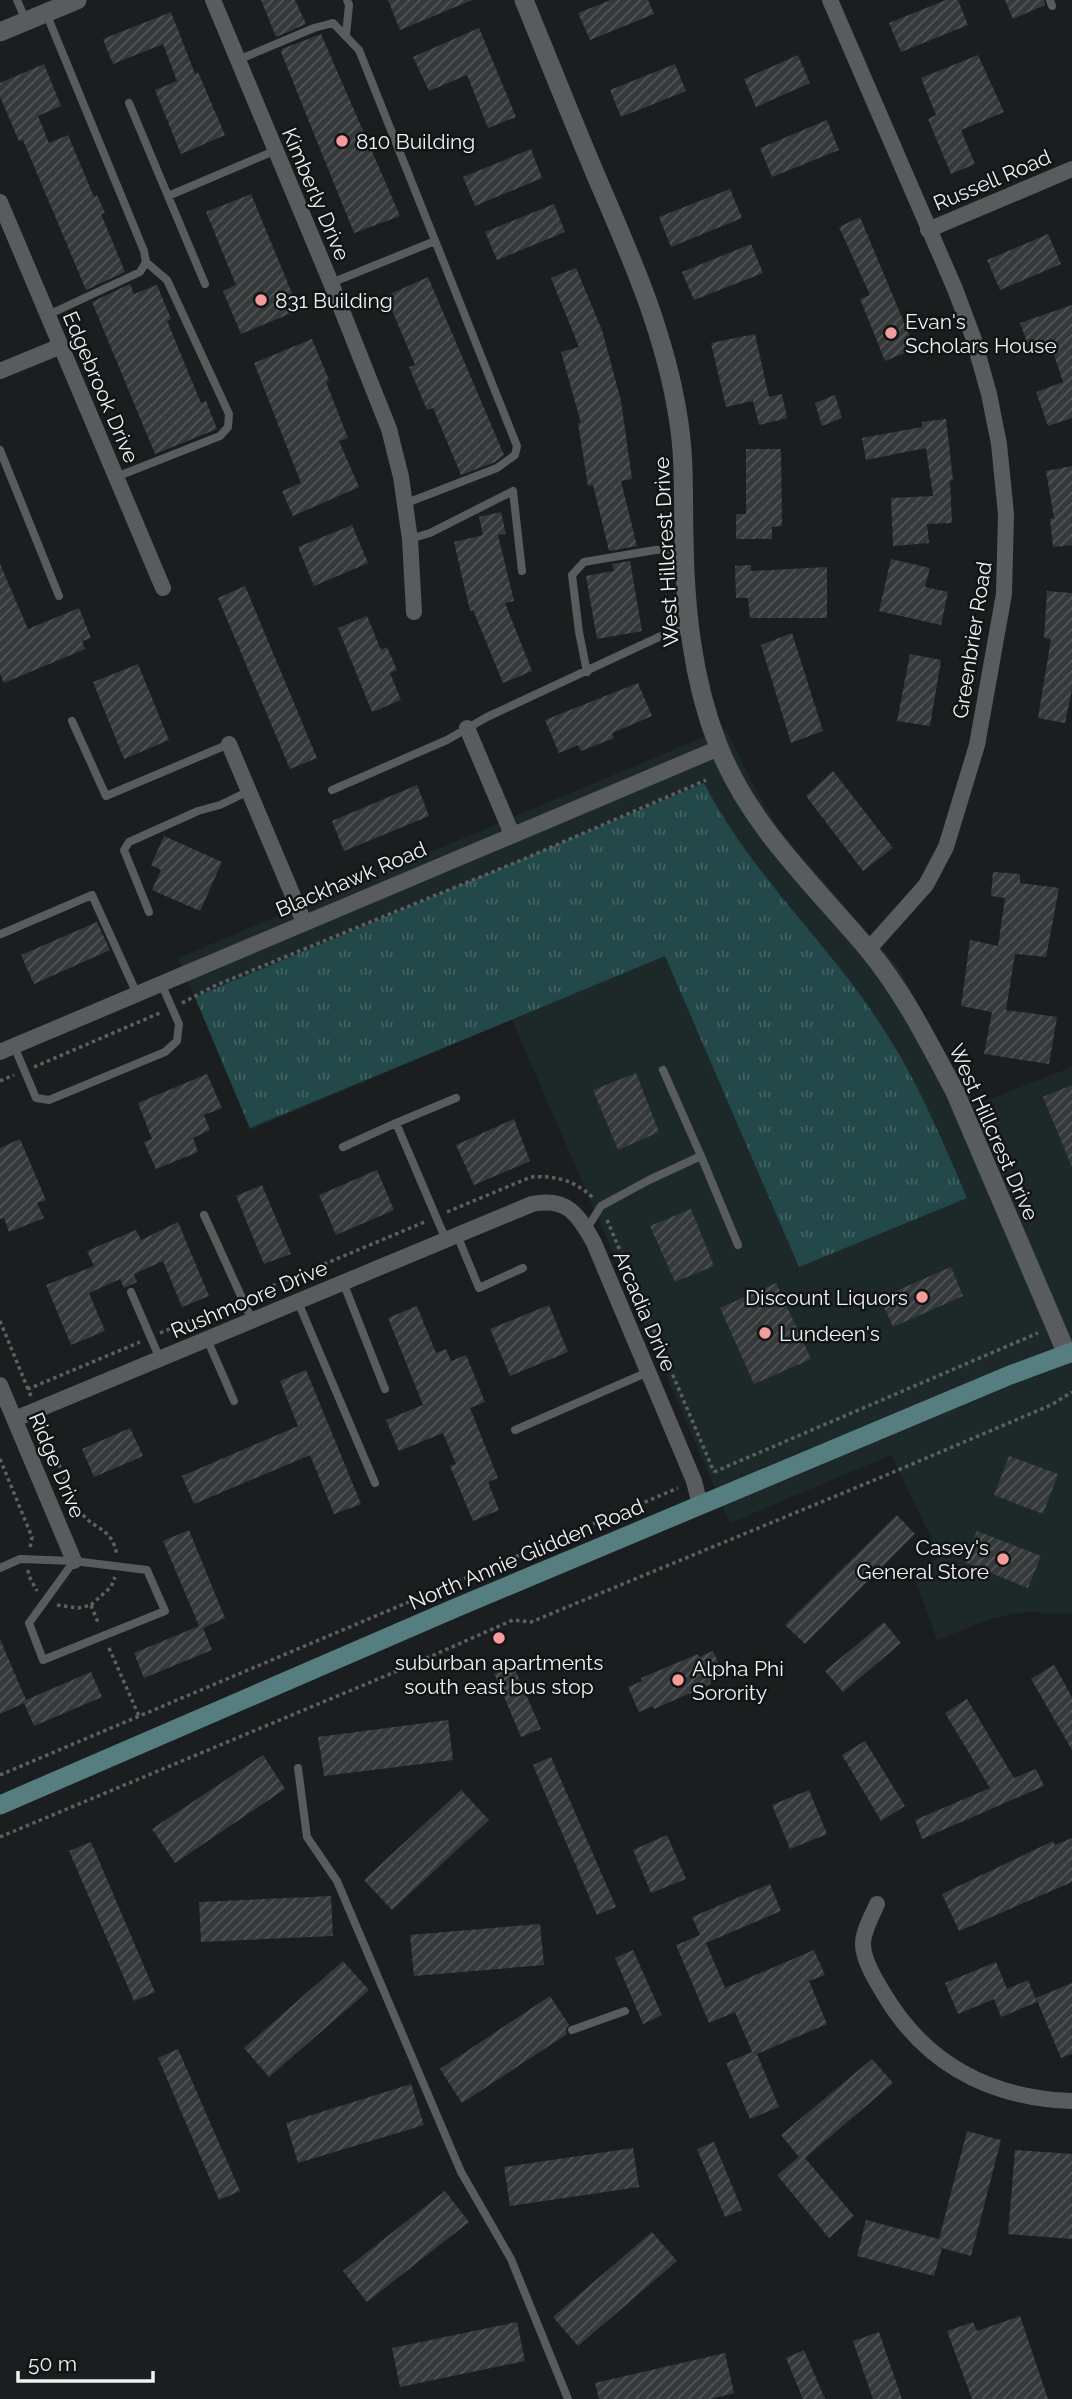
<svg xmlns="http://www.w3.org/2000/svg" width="1072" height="2399" font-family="Raleway,sans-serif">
	<defs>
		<pattern id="grass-tufts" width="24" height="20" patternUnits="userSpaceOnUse" patternTransform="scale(1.75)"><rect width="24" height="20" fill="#23484a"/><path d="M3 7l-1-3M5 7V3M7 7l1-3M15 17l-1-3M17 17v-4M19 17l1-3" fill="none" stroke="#436365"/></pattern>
		<pattern id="building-hatch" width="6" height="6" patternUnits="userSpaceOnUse" patternTransform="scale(1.75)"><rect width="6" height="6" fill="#353939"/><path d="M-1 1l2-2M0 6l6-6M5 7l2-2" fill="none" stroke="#535656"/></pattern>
	</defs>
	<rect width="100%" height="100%" fill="#1b1e1e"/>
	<!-- built -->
	<path fill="#1d2828" d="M725 728 758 794 780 831 898 967 975 1105 1072 1067V1613L1053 1614 1035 1612 1016 1613 987 1620 937 1640 913 1574 940 1556 891 1455 730 1523 512 1020 250 1130 178 958Z"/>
	<!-- grass -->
	<path fill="url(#grass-tufts)" d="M704 783C746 865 813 929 866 1003 911 1066 937 1127 967 1198L799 1267 665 956 250 1128 195 997Z"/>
	<!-- building -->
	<path fill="url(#building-hatch)" d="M261 0H295L306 24 276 37Z
		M388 0H472L400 30Z
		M611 0H648L654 14 590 40 578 13Z
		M946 0H958L968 25 901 52 889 23Z
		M1005 0H1044L1045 5 1013 19Z
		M171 12 195 74 198 72 225 135 181 154 155 90 177 81 163 44 113 64 103 39Z
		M479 28 516 117 488 128 467 75 429 91 413 57Z
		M321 34 400 216 354 233 281 52 282 49Z
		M798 55 810 83 756 107 744 79Z
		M978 55 1004 112 961 130 975 164 951 174 928 119 936 115 921 78Z
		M44 64 61 106 38 116 49 143 68 135 94 197 97 195 105 213 101 214 125 272 86 290 23 140 19 141 0 97V83Z
		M675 64 686 91 621 117 610 90Z
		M827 120 839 150 772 177 760 148Z
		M531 149 542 178 475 206 463 177Z
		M730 189 742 218 671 247 659 217Z
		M251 194 299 310 241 334 223 291 236 285 206 212Z
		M554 204 565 232 497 260 485 232Z
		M860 217 915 349 885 361 860 299 870 295 839 227Z
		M1048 234 1061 264 1000 290 987 260Z
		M751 244 763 273 694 300 682 272Z
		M576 268 602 330 621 401 632 479 621 481 637 546 609 551 593 485 588 486 578 423H581L561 352 579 347 551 278Z
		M428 277 504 455 495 462 461 475 433 408 427 410 409 367 415 365 386 296Z
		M130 284 134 294 157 285 171 319 167 321 201 403 206 401 217 429 155 454 92 302Z
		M1072 305V418L1048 426 1036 392 1063 382 1051 346 1031 353 1020 323Z
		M755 334 769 397 782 394 787 418 759 425 753 401 726 407 711 343Z
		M312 339 329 380 326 382 348 438 339 441 359 487 293 516 282 491 301 483 254 363Z
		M835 395 842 418 822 426 815 403Z
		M946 419 953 480 950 481 952 523 927 524 929 543 893 546 891 498 933 496 926 448 866 460 862 438 922 427V422Z
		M746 449H781L782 526 772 527V539H736V514H746Z
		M1072 466V545L1053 547 1050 519 1054 518 1046 471Z
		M501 512 506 534 498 535 514 601 505 603 532 671 503 683 473 610 470 611 454 542 483 535 479 517Z
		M352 525 368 563 314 586 298 547Z
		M891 559 930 568 925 587 948 592 941 625 879 611Z
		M630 561 642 631 597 639 586 576 614 571 612 564Z
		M0 564 28 629 79 608 91 638 82 641 85 649 4 683 0 674Z
		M751 565V571L827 567V618H750L748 598H736L735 566Z
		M245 586 317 758 290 769 218 598Z
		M1047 591 1072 593V689L1065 723 1038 718 1051 639 1044 638Z
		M367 616 381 650 387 647 397 670 390 673 401 700 372 712 338 628Z
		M792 633 823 731 791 743 761 645Z
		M910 654 941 660 930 726 897 721Z
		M138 664 169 740 124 759 93 682Z
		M638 683 652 716 612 733 614 738 581 751 578 745 559 753 545 720Z
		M833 771 893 848 863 871 806 796Z
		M417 785 429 816 344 851 332 821Z
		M164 836 222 862 200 911 152 890 161 870 151 865Z
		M993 872 1020 874V883L1059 888 1046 957 1015 954 1006 1010 1057 1017 1049 1064 984 1054 992 1012 961 1006 970 940 998 946 1005 898 991 896Z
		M97 922 110 950 34 984 21 955Z
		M636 1073 659 1132 618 1150 593 1090Z
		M207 1074 222 1108 204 1115 210 1130 193 1138 198 1152 156 1169 144 1142 152 1139 138 1103Z
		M1072 1085V1167L1043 1097Z
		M514 1119 530 1161 474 1185 456 1145Z
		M20 1139 46 1200 37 1203 44 1218 9 1232 4 1218 0 1219V1148Z
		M377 1170 394 1210 336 1235 319 1195Z
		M262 1185 291 1254 264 1264 236 1196Z
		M691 1209 714 1266 675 1282 650 1226Z
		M178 1222 209 1296 182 1307 163 1261 134 1274 137 1282 124 1288 120 1279 89 1293 105 1331 71 1345 46 1285 94 1266 87 1251 136 1230 141 1240Z
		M951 1267 963 1296 893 1327 880 1298Z
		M776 1283 811 1359 754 1384 720 1308Z
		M549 1305 568 1352 510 1376 490 1329Z
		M417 1306 436 1353 446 1349 451 1361 466 1355 485 1402 470 1408 498 1478 488 1482 499 1510 473 1521 450 1466 456 1464 443 1433 399 1451 386 1420 423 1405 388 1318Z
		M306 1370 361 1504 334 1514 310 1455 194 1504 182 1476 298 1426 280 1381Z
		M130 1428 143 1456 94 1477 82 1449Z
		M1009 1456 1058 1474 1043 1514 994 1495Z
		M897 1515 915 1534 805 1644 785 1625Z
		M189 1530 225 1618 203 1628 212 1650 144 1678 134 1653 199 1626 163 1541Z
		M977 1531 1041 1556 1028 1588 964 1562Z
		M884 1622 901 1643 843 1692 825 1671Z
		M0 1639 26 1700 91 1672 102 1697 34 1726 24 1703 0 1714Z
		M713 1651 724 1676 710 1682 711 1684 654 1709 653 1706 639 1712 628 1687 642 1681 641 1678 698 1654 699 1657Z
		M513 1665 541 1729 521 1737 494 1673Z
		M1054 1665 1072 1697V1750L1031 1679Z
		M967 1699 1014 1778 1036 1769 1044 1786 922 1839 915 1820 990 1788 945 1713Z
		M448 1720 453 1760 324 1776 318 1737Z
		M865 1741 905 1806 881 1821 842 1755Z
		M263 1755 285 1789 175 1863 152 1829Z
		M551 1757 616 1907 597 1915 533 1765Z
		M461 1790 489 1820 392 1910 364 1880Z
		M809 1790 827 1834 790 1849 772 1805Z
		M667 1835 686 1879 651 1893 633 1850Z
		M1072 1838V1882L959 1931 942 1894 1053 1841 1055 1845Z
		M91 1842 155 1992 134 2001 69 1851Z
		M770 1884 781 1911 706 1943 725 1988 814 1950 825 1975 809 1981 827 2024 757 2054 779 2107 750 2119 726 2063 752 2052 735 2012 709 2023 676 1945 700 1935 692 1917Z
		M331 1896 333 1936 201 1942 199 1902Z
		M540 1924 544 1965 414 1976 410 1935Z
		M633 1950 662 2015 643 2024 615 1958Z
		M343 1961 369 1990 269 2077 244 2048Z
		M996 1962 1007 1989 1028 1980 1037 2002 1001 2017 994 1999 958 2014 945 1983Z
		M1072 1983V2054L1061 2058 1036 1998Z
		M550 1996 569 2025 566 2028 567 2034 462 2103 440 2069Z
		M178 2049 240 2191 219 2200 158 2058Z
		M872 2059 893 2083 805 2158 854 2216 829 2238 777 2175 799 2157 781 2135Z
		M411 2084 424 2125 298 2163 286 2123Z
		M967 2131 1001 2140 971 2256 942 2248 934 2276 857 2256 866 2220 939 2239Z
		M714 2142 742 2210 725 2217 697 2149Z
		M633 2148 639 2187 510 2206 504 2167Z
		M1015 2150 1072 2154V2239L1008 2234Z
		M445 2191 469 2222 367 2302 343 2271Z
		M652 2232 677 2261 578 2346 553 2317Z
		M1020 2316 1048 2399H972L947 2331 973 2322 977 2331Z
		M517 2322 525 2361 400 2387 392 2348Z
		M879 2332 902 2399H873L853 2341Z
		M804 2350 825 2399H803L786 2358Z
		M725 2353 734 2393 710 2399H599L595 2383Z"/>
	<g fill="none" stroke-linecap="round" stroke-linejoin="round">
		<!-- path -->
		<path stroke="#5d5f60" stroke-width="3.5" stroke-dasharray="3.5 3.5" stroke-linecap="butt" d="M182 1003 214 986 524 859 706 780
			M34 1067 162 1012
			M0 1081 14 1075
			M447 1212 531 1177C555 1175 577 1181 594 1199
			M607 1220 714 1472
			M253 1294 427 1221
			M0 1321 28 1389
			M160 1333 230 1304
			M31 1396 28 1389 140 1342
			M44 1425C53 1447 70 1500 83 1515 98 1532 112 1527 117 1556
			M0 1459 32 1537 30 1548
			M714 1472 1038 1333
			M28 1570 29 1576 37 1591
			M57 1605 78 1608 91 1605 99 1625
			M91 1605 111 1587 115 1577
			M109 1648 139 1716
			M0 1775 678 1488
			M0 1837 402 1669 513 1620 531 1622 877 1479 1051 1405 1072 1392"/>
		<!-- service -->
		<path stroke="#585c5c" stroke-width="8" d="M17 0 26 21
			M1050 0 1052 6
			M46 13 144 251 146 262 167 280 229 414 228 427 220 436 116 477
			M346 35 349 5 347 0
			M238 60 314 28 333 23 359 50 517 446 515 455 497 468 404 504
			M129 103 168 196 274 151
			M168 196 205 284
			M331 283 435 241
			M48 315 140 272 146 262
			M0 450 59 596
			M410 539 430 533 513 491 522 571
			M587 672 579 632 572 575 584 562 655 550 684 549
			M72 721 106 796 229 744
			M332 790 447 740 487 717 661 636 689 628
			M149 912 124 850 129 842 198 811 220 805 249 791
			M1 934 92 895 137 994
			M14 1046 36 1098 49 1100 165 1052 177 1041 179 1024 161 983
			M396 1123 456 1098
			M343 1147 396 1123 446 1240
			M701 1156 738 1245
			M204 1215 252 1320
			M586 1230 601 1206 649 1180 701 1156 663 1070
			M457 1235 479 1288 523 1268
			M343 1282 385 1389
			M131 1292 160 1359
			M298 1302 375 1483
			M207 1339 234 1401
			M515 1430 648 1372
			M0 1568 20 1559 74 1561 147 1570 165 1611 43 1660 29 1623 74 1561
			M298 1768 307 1837 337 1881 461 2172 511 2259 568 2399
			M572 2030 625 2011"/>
		<!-- minor -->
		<path stroke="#585c5c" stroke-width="16" d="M213 0 331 283 389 429 401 477 410 539 414 612
			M830 0 955 289 973 337 989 394 999 444 1006 514 1004 594 977 745 946 847 926 885 868 950
			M0 202 163 588
			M928 230 1072 169
			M0 371 61 346
			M467 728 512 834
			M229 744 304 922
			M0 1052 719 748
			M0 1385 74 1561
			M15 1419 532 1204C567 1197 578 1214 594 1243L694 1481 700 1505
			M877 1904C872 1916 863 1931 863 1944 863 1960 876 1981 884 1994 926 2065 991 2098 1072 2101"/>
		<!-- tertiary -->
		<path stroke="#585c5c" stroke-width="19" d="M524 0C548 59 572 119 597 178 631 257 665 333 678 417 685 457 683 498 684 538 685 608 692 679 718 745 749 825 813 884 867 948 903 991 929 1043 955 1092L1067 1354
			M0 32 77 0"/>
		<!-- secondary -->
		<path stroke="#567e80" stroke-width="19" d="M0 1805 453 1609 1010 1375 1072 1352"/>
	</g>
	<!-- markers -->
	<g fill="#f59b9b" stroke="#121515" stroke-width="2.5">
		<circle cx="342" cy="141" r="7"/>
		<circle cx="261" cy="300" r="7"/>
		<circle cx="891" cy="333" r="7"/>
		<circle cx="922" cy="1297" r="7"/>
		<circle cx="765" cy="1333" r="7"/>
		<circle cx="1003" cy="1559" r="7"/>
		<circle cx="499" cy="1638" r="7"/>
		<circle cx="678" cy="1680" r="7"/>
	</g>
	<g text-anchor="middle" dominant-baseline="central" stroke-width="5" stroke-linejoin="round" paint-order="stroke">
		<!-- poi labels -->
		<g font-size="21" fill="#eff1f2" stroke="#121515" text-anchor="start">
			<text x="356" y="141">810 Building</text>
			<text x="275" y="300">831 Building</text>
			<text x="905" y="321">Evan's<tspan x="905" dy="24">Scholars House</tspan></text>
			<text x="908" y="1297" text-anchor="end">Discount Liquors</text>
			<text x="779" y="1333">Lundeen's</text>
			<text x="989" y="1547" text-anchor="end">Casey's<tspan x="989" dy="24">General Store</tspan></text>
			<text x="499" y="1662" text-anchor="middle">suburban apartments<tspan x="499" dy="24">south east bus stop</tspan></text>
			<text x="692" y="1668">Alpha Phi<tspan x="692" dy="24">Sorority</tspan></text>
		</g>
		<!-- street labels -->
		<g font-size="21" fill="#eff1f2" stroke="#121515">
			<text transform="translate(992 180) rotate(-23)">Russell Road</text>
			<text transform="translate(316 194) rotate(67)">Kimberly Drive</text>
			<text transform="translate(101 387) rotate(67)">Edgebrook Drive</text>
			<text transform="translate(666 552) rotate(-93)">West Hillcrest Drive</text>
			<text transform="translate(972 640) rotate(-81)">Greenbrier Road</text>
			<text transform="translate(351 879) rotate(-23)">Blackhawk Road</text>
			<text transform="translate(994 1132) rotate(66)">West Hillcrest Drive</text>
			<text transform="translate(249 1299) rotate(-23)">Rushmoore Drive</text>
			<text transform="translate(645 1311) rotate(67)">Arcadia Drive</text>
			<text transform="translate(57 1465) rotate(67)">Ridge Drive</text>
			<text transform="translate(526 1554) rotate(-23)">North Annie Glidden Road</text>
		</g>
	</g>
	<!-- scale -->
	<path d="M18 2371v10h135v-10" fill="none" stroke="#eff1f2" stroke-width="3.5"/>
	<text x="28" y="2371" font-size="21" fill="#eff1f2" stroke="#121515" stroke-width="5" paint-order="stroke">50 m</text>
</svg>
